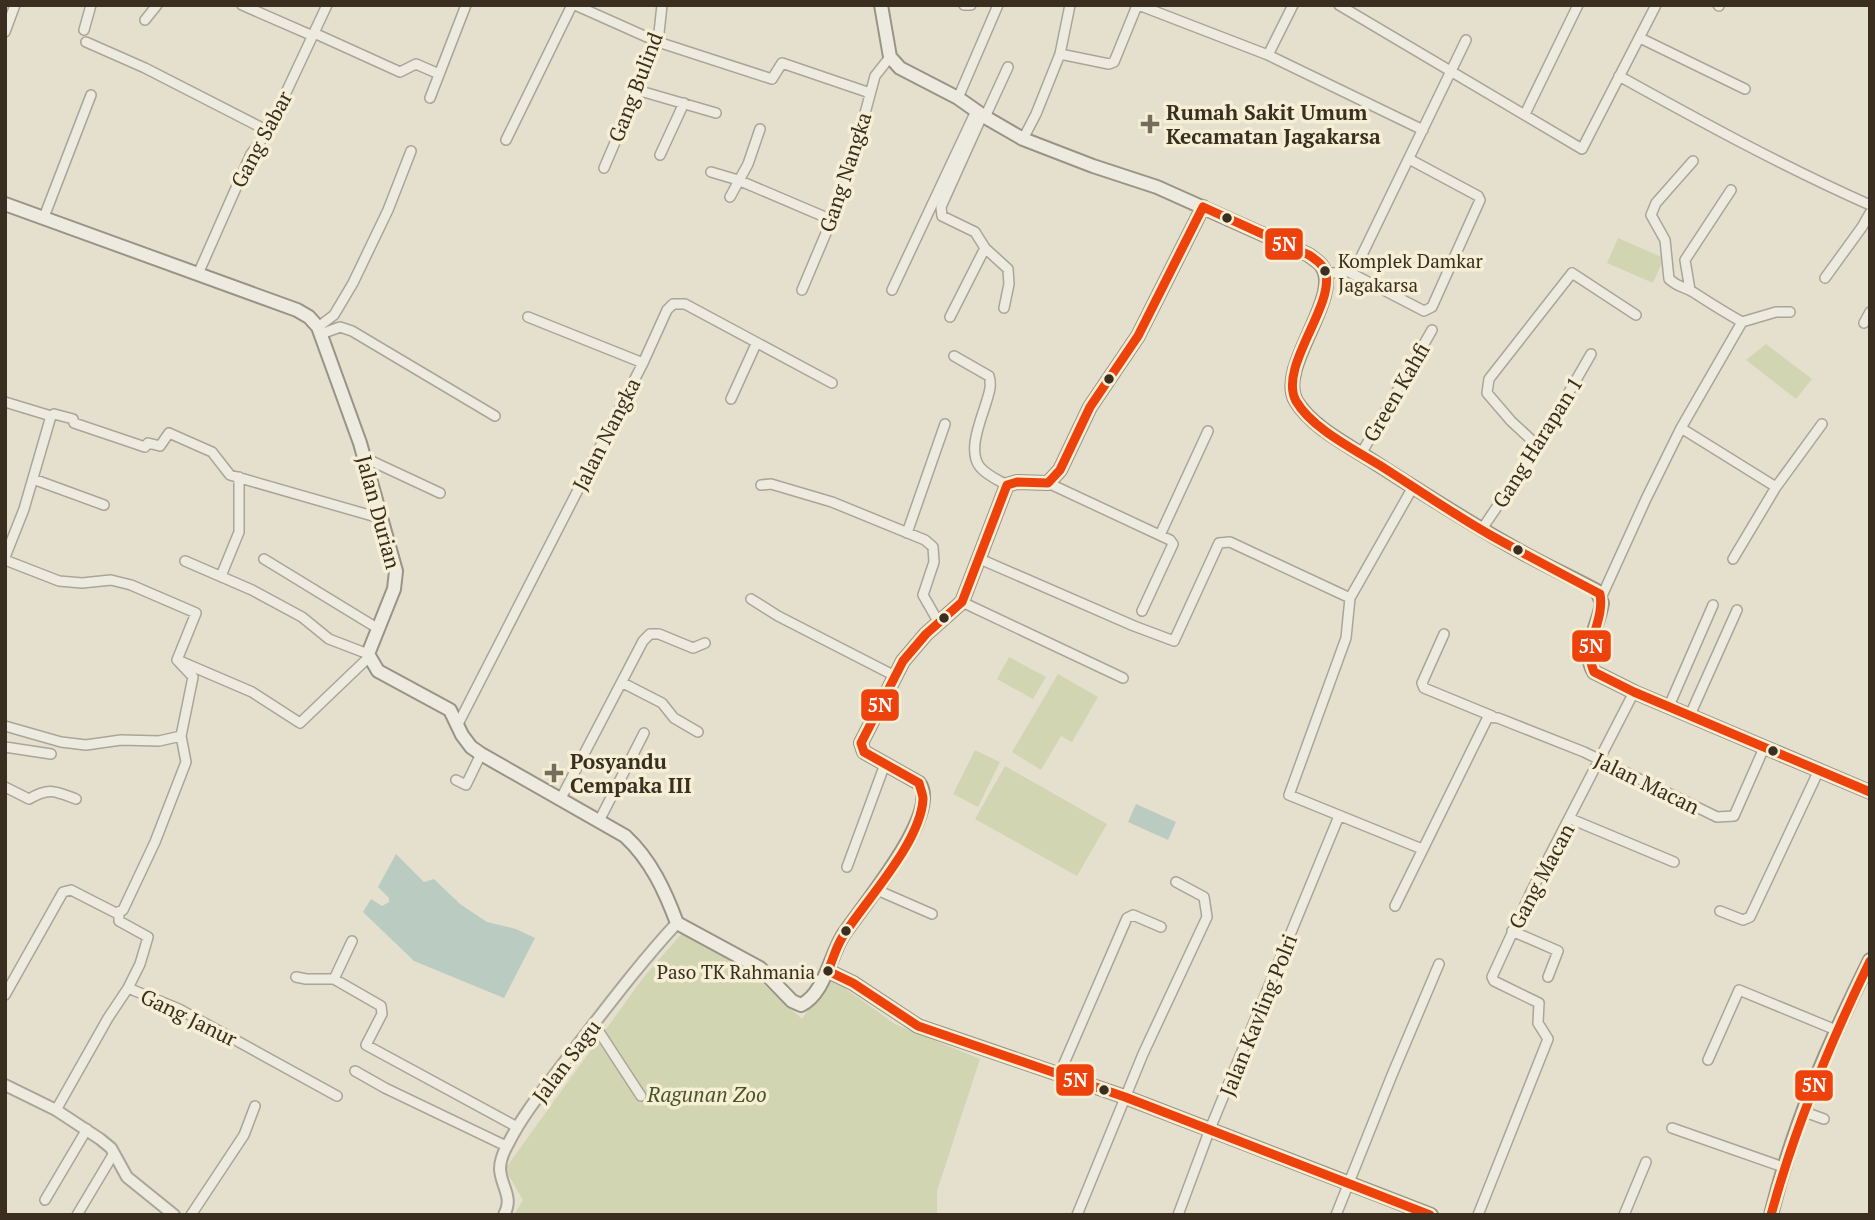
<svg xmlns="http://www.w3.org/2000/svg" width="1875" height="1220" font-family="'PT Serif',serif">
	<rect width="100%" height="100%" fill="#e5e0ce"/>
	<!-- green -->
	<path fill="#d2d5b1" d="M1618 238 1664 258 1653 283 1607 263Z
		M1766 344 1812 379 1796 399 1746 360Z
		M1009 657 1046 677 1033 699 997 679Z
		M1058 674 1098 697 1072 742 1061 736 1041 770 1012 752Z
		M975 750 1000 762 978 807 953 794Z
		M1005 766 1107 824 1077 876 975 819Z
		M682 933 742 965 802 1019 829 977 895 1024 980 1059 937 1191V1215H514L523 1200 505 1169 643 978Z"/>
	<!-- water -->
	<path fill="#bacbc1" d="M1136 804 1176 822 1168 840 1128 822Z
		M396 854 424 882 434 879 460 904 487 922 516 929 535 938 504 998 414 961 363 912 371 899 382 906 389 902V898L378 887Z"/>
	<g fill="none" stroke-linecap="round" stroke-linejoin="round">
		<!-- minor casing -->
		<g stroke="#aaa597" stroke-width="12">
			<path id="minor" d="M242 5 313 36
				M575 5 658 42 772 79 782 63 870 93
				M964 5H971
				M1339 5 1582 149 1656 5
				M1718 5 1719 6
				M145 20 157 5
				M84 30 91 5
				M5 32 15 5
				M314 33 400 72 416 64 439 74
				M1640 38 1745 89
				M86 42 145 68 268 131
				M1060 54 1109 64 1114 62 1136 8 1141 6 1268 55 1423 130
				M1268 55 1293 5
				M1619 76C1702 122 1784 167 1870 205
				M637 90 716 113
				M430 98 466 5
				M958 98 998 5
				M1525 114 1578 5
				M982 116 941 207 942 216 975 232 985 248 1008 269 1009 284 1004 308
				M985 117 1008 67
				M1023 139 1036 114 1060 54 1070 5
				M506 140 572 5
				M660 155 684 103
				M1693 161 1656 203 1651 215 1665 240 1669 279C1679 288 1683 286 1693 292 1710 303 1724 312 1742 322
				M604 168 658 42 662 5
				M711 172 738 180 832 220
				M730 197 748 164 760 129
				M44 217 91 95
				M1347 271 1424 311 1432 307 1480 200 1478 196 1409 159
				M198 274 251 154 268 131 327 5
				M1326 274 1347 271 1360 259 1466 40
				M1825 278 1862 227 1870 213
				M802 290 845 188 875 76 890 57
				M892 290 976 111
				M1690 290 1685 260 1731 190
				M528 317 643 363
				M950 317 985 248
				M1864 323 1870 312
				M318 327 334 315 353 283 388 210 411 151
				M321 334 340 327 352 331 495 416
				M954 356 989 376C992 386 989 393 986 403 981 420 967 451 980 467 986 475 998 480 1007 485
				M731 399 756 344
				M5 402 51 416 54 414 73 419 74 423 145 447 148 443 160 446 169 433 212 452 230 475 383 519
				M1681 428 1776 487
				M1538 446 1511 421 1487 393 1489 379 1572 273 1636 315
				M1361 454 1432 330
				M365 458 440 493
				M33 479 104 505
				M1048 483 1170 540 1173 544 1142 611
				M761 485 771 484 832 502 925 540 933 547 934 562 923 595 939 623
				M1413 487 1350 598 1346 638 1289 795 1422 849
				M1482 529 1538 446 1591 354
				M907 533 945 424
				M1160 535 1208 431
				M5 557 24 509 51 416
				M264 559 377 628
				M980 559 1134 626 1174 641 1219 543 1230 542 1350 598
				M1733 559 1776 487 1822 424
				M5 560 59 581 82 583 111 580 131 585 196 613 177 660
				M185 561 252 590 302 617 329 639 368 654
				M221 576 239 532V477
				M1601 598 1646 499 1681 428 1742 322 1776 312H1790
				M751 599 778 616 895 676
				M962 602 1123 678
				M1444 634 1422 683 1424 688 1492 716
				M182 662 252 692 300 723 369 657
				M623 683 662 703 674 718 698 732
				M1669 706 1713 605
				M1690 715 1737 610
				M5 726 61 742 86 745 121 740 159 741 181 736
				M457 726 643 363 667 310 673 304H685L832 383
				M5 747 51 754
				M456 780 466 785 481 754
				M5 787 29 799C49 787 55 791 76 799
				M560 800 643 641 650 634H659L693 648 705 643
				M1571 819 1674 862
				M599 821 644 733
				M847 867 885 764
				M877 890 932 914
				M1395 906 1488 717 1498 718 1584 752 1717 817 1734 816 1764 748
				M1720 911 1743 920 1750 917 1819 770
				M1512 931 1558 951 1548 977
				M296 977 306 979H334L381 1006 382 1014 366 1045 517 1127
				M334 979 352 941
				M128 988 179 1009 337 1096
				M5 995 63 892 71 890 116 913 123 910 155 842 186 762 181 736 193 677 177 660
				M594 1024 641 1096
				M1708 1060 1739 990 1836 1030
				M355 1071 385 1088 506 1146
				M1059 1075 1127 918 1133 915 1161 927
				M56 1110 108 1018 128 988 140 964 148 937 119 921V912
				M1802 1111 1824 1119
				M1672 1128 1783 1167
				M45 1200 87 1129
				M77 1215 114 1153
				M191 1215 244 1135 255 1106
				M1077 1215 1143 1054 1207 917 1204 897 1176 882
				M1178 1215 1210 1129 1339 816
				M1336 1215 1392 1075 1439 964
				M1478 1215 1548 1039 1538 1023 1539 1003 1494 981 1492 977 1531 892 1634 692
				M1624 1215 1646 1162"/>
		</g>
		<!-- tertiary casing -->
		<g stroke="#aaa597" stroke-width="14">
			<path id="tertiary" d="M5 1085 56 1110 100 1139 111 1148 127 1177 174 1215
				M504 1215C514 1197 501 1187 500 1169 500 1161 504 1151 508 1144 524 1112 548 1084 569 1056 604 1011 638 965 677 923"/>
		</g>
		<!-- secondary casing -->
		<g stroke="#9a9487" stroke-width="16">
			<path id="secondary" d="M881 5 890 57 900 68 958 98 985 117 1023 139 1093 166 1157 187 1309 255C1312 258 1318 261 1321 265 1345 295 1276 367 1296 401 1312 427 1346 444 1371 460 1416 489 1461 518 1507 544 1536 561 1567 575 1597 591L1602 603C1599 625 1581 651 1594 672L1634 692 1870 792
				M5 204 297 310 309 317 318 327 360 443 396 571 394 589 368 654 378 671 450 710 462 735 471 747 481 754 625 836C651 860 665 891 677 923L760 968 792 1001 801 1005C824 994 830 957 842 937 858 911 943 813 919 783L864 752 861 743 903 661 926 634 962 602 1007 485 1017 482 1048 483 1060 470 1090 407 1138 336 1203 207
				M828 971 853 983 918 1026 1125 1097 1431 1215
				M1771 1215C1793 1125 1829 1043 1870 960"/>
		</g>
		<!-- minor -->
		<use href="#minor" stroke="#edeae0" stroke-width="9"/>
		<!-- tertiary -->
		<use href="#tertiary" stroke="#edeae0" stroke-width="10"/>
		<!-- secondary -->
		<use href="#secondary" stroke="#edeae0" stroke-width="12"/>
		<!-- bus-1 casing -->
		<g stroke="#f6efd5" stroke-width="14">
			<path id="bus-1" d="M1430 1215 1125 1097 918 1026 853 983 828 971C833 959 836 947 843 936 866 900 921 842 923 799 923 794 920 788 919 783L864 752 861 743 903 661 926 634 962 602 1007 485 1017 482 1048 483 1060 470 1090 407 1138 336 1203 207 1309 255C1316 260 1324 265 1326 274 1333 308 1278 368 1296 401 1312 429 1357 451 1384 468 1420 491 1455 515 1492 536 1528 556 1564 575 1600 594 1605 622 1582 645 1594 672L1634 692 1870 792
				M1771 1215C1795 1126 1830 1043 1870 961"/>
		</g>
		<!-- bus-1 -->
		<use href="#bus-1" stroke="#ee420d" stroke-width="9"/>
	</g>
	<!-- markers -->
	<g fill="#756c5c" stroke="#f6efd5" stroke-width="2.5">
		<path d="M1146.5 113.5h7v7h7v7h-7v7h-7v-7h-7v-7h7z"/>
		<path d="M550.5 762.5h7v7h7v7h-7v7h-7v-7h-7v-7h7z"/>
	</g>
	<g fill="#392e1f" stroke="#f6efd5" stroke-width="2.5">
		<circle cx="1227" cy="218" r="6"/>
		<circle cx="1325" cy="271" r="6"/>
		<circle cx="1109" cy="379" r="6"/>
		<circle cx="1518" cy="550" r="6"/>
		<circle cx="944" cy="618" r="6"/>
		<circle cx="1773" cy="751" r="6"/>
		<circle cx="846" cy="931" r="6"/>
		<circle cx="828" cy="971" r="6"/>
		<circle cx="1104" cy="1090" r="6"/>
	</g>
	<g text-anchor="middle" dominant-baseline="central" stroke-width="7" stroke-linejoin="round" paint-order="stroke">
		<!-- bus labels -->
		<g font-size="19" fill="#392e1f" stroke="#f6efd5" text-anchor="start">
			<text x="1338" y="260">Komplek Damkar<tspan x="1338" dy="24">Jagakarsa</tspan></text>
			<text x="815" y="971" text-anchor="end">Paso TK Rahmania</text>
		</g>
		<!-- street labels -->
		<g font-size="21" fill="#392e1f" stroke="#f6efd5">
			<text transform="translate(635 87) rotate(-69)">Gang Bulind</text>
			<text transform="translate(261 139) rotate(-62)">Gang Sabar</text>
			<text transform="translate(845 172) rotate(-72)">Gang Nangka</text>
			<text transform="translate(1396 392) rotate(-60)">Green Kahfi</text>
			<text transform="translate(606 434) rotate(-63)">Jalan Nangka</text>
			<text transform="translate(1537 442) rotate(-58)">Gang Harapan 1</text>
			<text transform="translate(379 512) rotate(75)">Jalan Durian</text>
			<text transform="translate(1647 783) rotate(26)">Jalan Macan</text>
			<text transform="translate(1541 876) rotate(-62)">Gang Macan</text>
			<text transform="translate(1258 1015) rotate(-68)">Jalan Kavling Polri</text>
			<text transform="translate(189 1017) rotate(26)">Gang Janur</text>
			<text transform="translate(566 1061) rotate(-53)">Jalan Sagu</text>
		</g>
		<!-- poi labels -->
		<g font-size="21" font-weight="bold" fill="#392e1f" stroke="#f6efd5" text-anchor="start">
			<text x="1166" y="112">Rumah Sakit Umum<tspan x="1166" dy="24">Kecamatan Jagakarsa</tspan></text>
			<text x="570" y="761">Posyandu<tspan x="570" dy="24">Cempaka III</tspan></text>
		</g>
		<!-- park labels -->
		<g font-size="21" font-style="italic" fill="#465625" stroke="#f6efd5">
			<text x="707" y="1094">Ragunan Zoo</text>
		</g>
	</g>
	<g stroke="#f6efd5" stroke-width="2.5">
		<rect x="1264" y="227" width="40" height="34" rx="7" fill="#ee420d"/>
		<rect x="1571" y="629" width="41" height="34" rx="7" fill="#ee420d"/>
		<rect x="860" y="688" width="40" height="34" rx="7" fill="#ee420d"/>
		<rect x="1055" y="1063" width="40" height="34" rx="7" fill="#ee420d"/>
		<rect x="1794" y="1069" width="40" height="33" rx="7" fill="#ee420d"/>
	</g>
	<g font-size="19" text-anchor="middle" font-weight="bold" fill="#fff">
		<text x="1284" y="251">5N</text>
		<text x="1591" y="653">5N</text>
		<text x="880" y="712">5N</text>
		<text x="1075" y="1087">5N</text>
		<text x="1814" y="1092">5N</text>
	</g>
	<!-- border -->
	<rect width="1875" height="1220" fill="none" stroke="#392e1f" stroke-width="14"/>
</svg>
